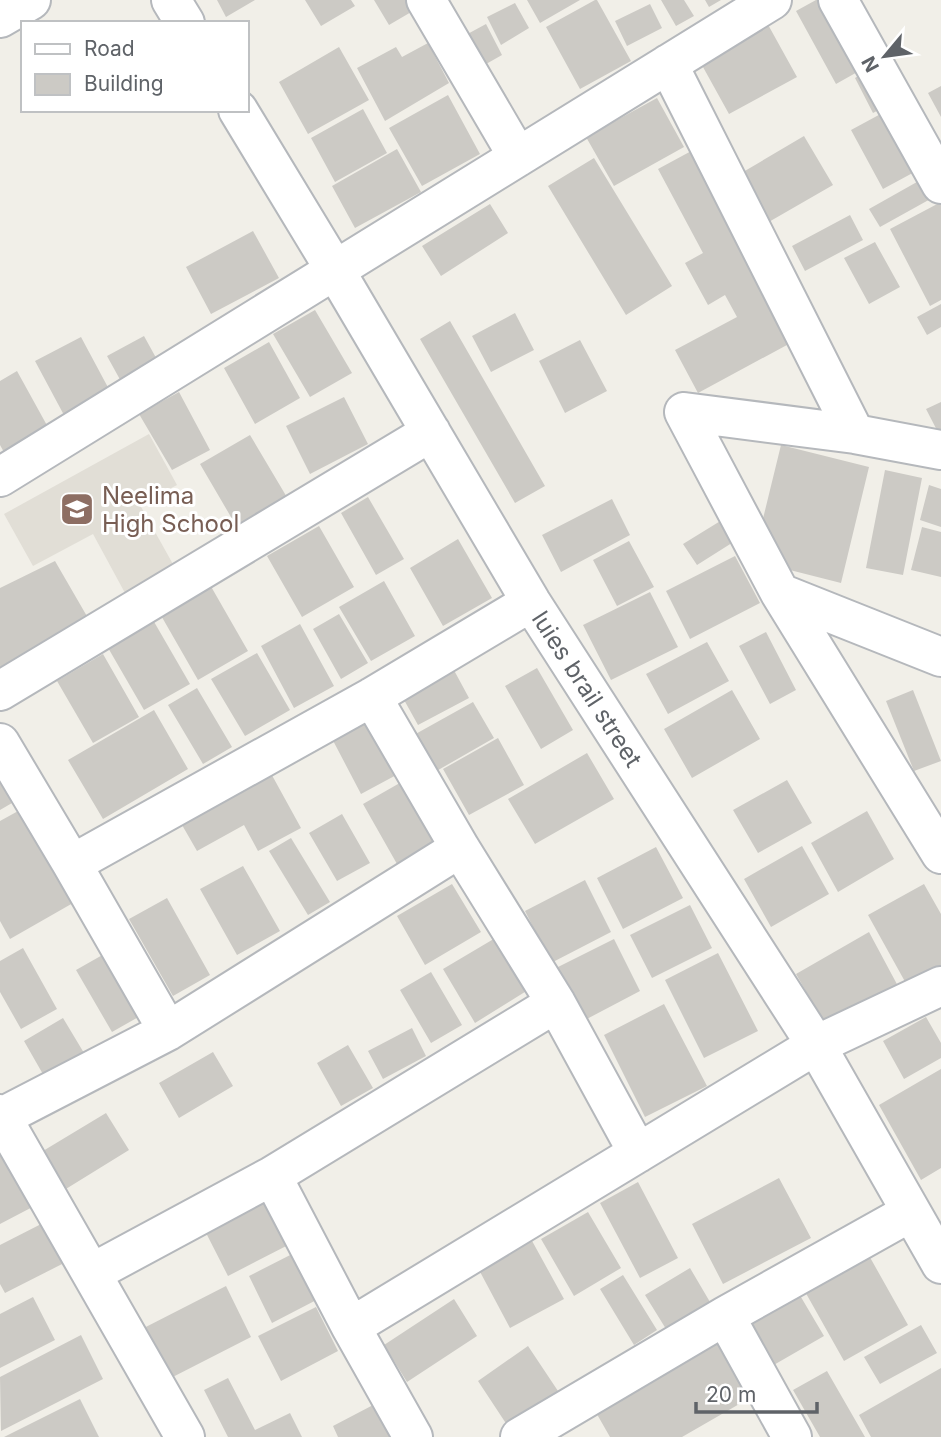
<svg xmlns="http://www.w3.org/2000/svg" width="941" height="1437" font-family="Inter,sans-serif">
	<rect width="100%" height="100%" fill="#f1efe8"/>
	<!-- education -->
	<path fill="#e1ded6" d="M149 434 177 485 140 505 174 566 125 593 93 534 33 566 4 514Z"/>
	<!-- building -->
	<path fill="#cccac5" d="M217 0H255L226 17Z
		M305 0H351L355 6 321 26Z
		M374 0H414L418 8 389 25Z
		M527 0H580L540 23Z
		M595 0H597L631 61 580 89 546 27Z
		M661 0H684L694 16 676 26Z
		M705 0H721L709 7Z
		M816 0H832L868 66 836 84 796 11Z
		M515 3 529 28 501 45 487 17Z
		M650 4 662 28 627 46 615 21Z
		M766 21 797 77 729 114 698 58Z
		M486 24 502 55 479 68 462 37Z
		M428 43 449 83 385 121 357 68 396 47 402 57Z
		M339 47 369 100 308 134 279 82Z
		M869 69 888 105 873 113 855 78Z
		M941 86V117L928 93Z
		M448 95 480 154 422 186 389 128Z
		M657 98 684 147 614 186 586 137Z
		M363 109 387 153 335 182 311 138Z
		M888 110 920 169 883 189 851 130Z
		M804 136 833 185 767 223 738 175Z
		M397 149 421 192 355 228 332 186Z
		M695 149 798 339 698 393 675 350 737 317 725 295 708 305 685 263 703 253 658 169Z
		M594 158 672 286 626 315 548 186Z
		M924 178 934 197 880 227 869 209Z
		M941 202V300L930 306 890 229Z
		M490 204 508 233 441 276 422 246Z
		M850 215 863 240 805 271 792 246Z
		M253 231 279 278 211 314 186 267Z
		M875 242 900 287 869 304 844 258Z
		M941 304V327L927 335 917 317Z
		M315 310 352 373 310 397 273 334Z
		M515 313 534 350 491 372 472 336Z
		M450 321 545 486 515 503 420 339Z
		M144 336 160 365 123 385 107 356Z
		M81 337 111 393 65 417 35 361Z
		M580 340 607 391 565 413 539 361Z
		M269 342 300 398 255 424 224 368Z
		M17 371 49 429 5 454 0 445V381Z
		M179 392 210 450 172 470 139 414Z
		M344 397 368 444 310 474 286 426Z
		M941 402V438L926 409Z
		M250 435 288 499 238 529 200 464Z
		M781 445 869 467 841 583 782 568 759 535Z
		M885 470 922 478 903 575 866 568Z
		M929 485 941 489V527L920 520Z
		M368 497 404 559 376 575 341 513Z
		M612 499 630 535 561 572 542 535Z
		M722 520 735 541 697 565 683 544Z
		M319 526 354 587 302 617 267 556Z
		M922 527 941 532V577L911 570Z
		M458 539 492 598 443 626 410 568Z
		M629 541 654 587 617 606 593 560Z
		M735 556 760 603 690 639 666 591Z
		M55 561 88 618 0 667V588Z
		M384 581 415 636 371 661 339 607Z
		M209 583 248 651 198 680 159 612Z
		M650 592 678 647 611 680 583 625Z
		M339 614 368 663 341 679 313 629Z
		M153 620 190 684 144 710 107 646Z
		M300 624 334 686 294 708 261 646Z
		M766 632 796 690 770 704 739 646Z
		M707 642 729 681 668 714 646 674Z
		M257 653 290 710 245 736 211 679Z
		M103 654 139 717 93 743 57 681Z
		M449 661 469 698 418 725 398 689Z
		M537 668 573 730 541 749 505 686Z
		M197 688 232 747 203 764 168 705Z
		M732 690 760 739 692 778 664 729Z
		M913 690 941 761 914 771 886 701Z
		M473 702 494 738 433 773 412 736Z
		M154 710 188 769 103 819 68 760Z
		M366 711 400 773 361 794 328 731Z
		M498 738 524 785 469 815 443 769Z
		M587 753 614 799 535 844 508 799Z
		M268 768 301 828 258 851 244 825 197 851 178 818Z
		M405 780 439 840 397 864 363 804Z
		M787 780 812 823 758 853 733 810Z
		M0 782 12 803 0 810Z
		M20 810 73 903 10 939 0 921V821Z
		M867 811 894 859 838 892 811 843Z
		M342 814 370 863 337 881 309 833Z
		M291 838 330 902 308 915 269 851Z
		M802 846 829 894 771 927 744 879Z
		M656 847 683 898 623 929 597 878Z
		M243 866 280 931 237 955 200 889Z
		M585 880 611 932 551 963 525 911Z
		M452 884 481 932 425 965 397 916Z
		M924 884 941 914V968L908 987 868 915Z
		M167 898 210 975 173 996 129 919Z
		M690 905 712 948 652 978 630 935Z
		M869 932 899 988 827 1028 796 974Z
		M497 937 528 990 475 1023 443 969Z
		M614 939 640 991 583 1021 556 968Z
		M23 948 57 1009 21 1029 0 992V961Z
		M113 949 149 1011 112 1032 76 970Z
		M718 953 758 1031 704 1058 665 980Z
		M431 972 462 1025 431 1043 400 990Z
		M664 1004 707 1086 645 1117 604 1035Z
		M926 1017 941 1043V1058L904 1079 883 1041Z
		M63 1018 84 1053 44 1076 24 1041Z
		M412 1028 426 1056 383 1079 368 1051Z
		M348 1045 373 1088 341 1106 317 1063Z
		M213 1052 233 1086 179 1118 159 1083Z
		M941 1069V1168L921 1180 879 1105Z
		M106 1113 129 1150 61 1192 38 1154Z
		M16 1149 42 1202 0 1224V1156Z
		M779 1178 811 1238 723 1284 692 1224Z
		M638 1182 678 1258 640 1278 600 1203Z
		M272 1194 296 1241 228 1276 204 1229Z
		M588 1212 621 1268 574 1296 541 1239Z
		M49 1220 70 1260 5 1293 0 1284V1245Z
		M531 1239 564 1299 510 1328 478 1268Z
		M302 1249 326 1295 272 1323 249 1276Z
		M867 1252 908 1325 844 1361 803 1288Z
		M690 1268 710 1302 666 1329 645 1295Z
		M623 1275 657 1330 634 1345 600 1289Z
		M226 1286 251 1337 161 1383 136 1332Z
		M795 1287 824 1336 760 1373 732 1323Z
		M33 1297 55 1340 0 1368V1314Z
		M454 1299 477 1336 407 1382 384 1345Z
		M316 1307 338 1351 281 1381 258 1336Z
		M921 1325 937 1353 880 1384 864 1357Z
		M81 1335 103 1379 1 1431 0 1377Z
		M715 1340 748 1399 682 1437H610L594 1409Z
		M528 1346 562 1397 511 1431 478 1381Z
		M941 1368V1437H871L859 1415Z
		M827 1371 865 1437H820L793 1390Z
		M228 1378 255 1430 290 1413 302 1437H228L204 1390Z
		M80 1399 99 1437H4Z
		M375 1404 391 1437H338L333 1426Z"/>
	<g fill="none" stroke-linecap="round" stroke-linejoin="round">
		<!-- minor casing -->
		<g stroke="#b5b8bc" stroke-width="42">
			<path id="minor" d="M171 0 185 23
				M426 0 518 157
				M838 0 941 184
				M0 18 31 0
				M668 64 855 434
				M238 110 335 270 531 602 816 1045 941 1264
				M684 412 780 593 941 854
				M684 412 855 434 941 450
				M0 477 772 0
				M780 593 941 657
				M0 691 431 432
				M372 697 460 848 556 1003 638 1153
				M0 743 72 864 168 1031
				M72 864 372 697 531 602
				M0 1114 185 1437
				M0 1118 168 1031 460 848
				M272 1176 351 1327 413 1437
				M92 1273 272 1176 556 1003
				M725 1316 792 1437
				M351 1327 816 1045 941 986
				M520 1437 725 1316 911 1212"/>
		</g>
		<!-- minor -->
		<use href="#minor" stroke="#fff" stroke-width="38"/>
	</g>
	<!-- icons -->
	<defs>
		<g id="school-square" transform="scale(1.75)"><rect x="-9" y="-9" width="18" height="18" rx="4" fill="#8d6e63" stroke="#fff"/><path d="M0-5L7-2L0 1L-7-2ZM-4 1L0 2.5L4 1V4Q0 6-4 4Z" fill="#fff"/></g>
	</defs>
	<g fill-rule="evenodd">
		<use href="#school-square" x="77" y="509"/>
	</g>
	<g text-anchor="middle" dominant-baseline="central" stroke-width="6" stroke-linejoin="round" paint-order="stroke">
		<!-- education labels -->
		<g font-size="24" fill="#785e54" stroke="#fff" text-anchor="start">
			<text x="102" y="495">Neelima<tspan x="102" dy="28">High School</tspan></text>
		</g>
		<!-- street labels -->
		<g font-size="24" fill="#5f6368" stroke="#fff">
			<text transform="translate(587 689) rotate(57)">luies brail street</text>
		</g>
	</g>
	<!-- legend -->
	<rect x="21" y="21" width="228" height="91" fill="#ffffff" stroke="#bfc1c3" stroke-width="2"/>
	<rect x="35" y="44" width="35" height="10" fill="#ffffff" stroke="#bfc1c3" stroke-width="2"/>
	<text x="84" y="56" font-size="21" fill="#5f6368">Road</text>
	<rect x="35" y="74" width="35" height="21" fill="#cccac5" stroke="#bfc1c3" stroke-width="2"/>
	<text x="84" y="91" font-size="21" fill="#5f6368">Building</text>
	<!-- north arrow -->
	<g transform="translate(885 56) rotate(241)" stroke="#ffffff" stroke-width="5" paint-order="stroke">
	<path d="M0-5L12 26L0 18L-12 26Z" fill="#5f6368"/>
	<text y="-10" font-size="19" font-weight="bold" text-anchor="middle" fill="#5f6368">N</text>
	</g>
	<!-- scale -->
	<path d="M696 1402v10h121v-10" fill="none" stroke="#5f6368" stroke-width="3.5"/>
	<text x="706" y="1402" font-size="21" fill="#5f6368" stroke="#ffffff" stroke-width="5" paint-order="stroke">20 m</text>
</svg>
